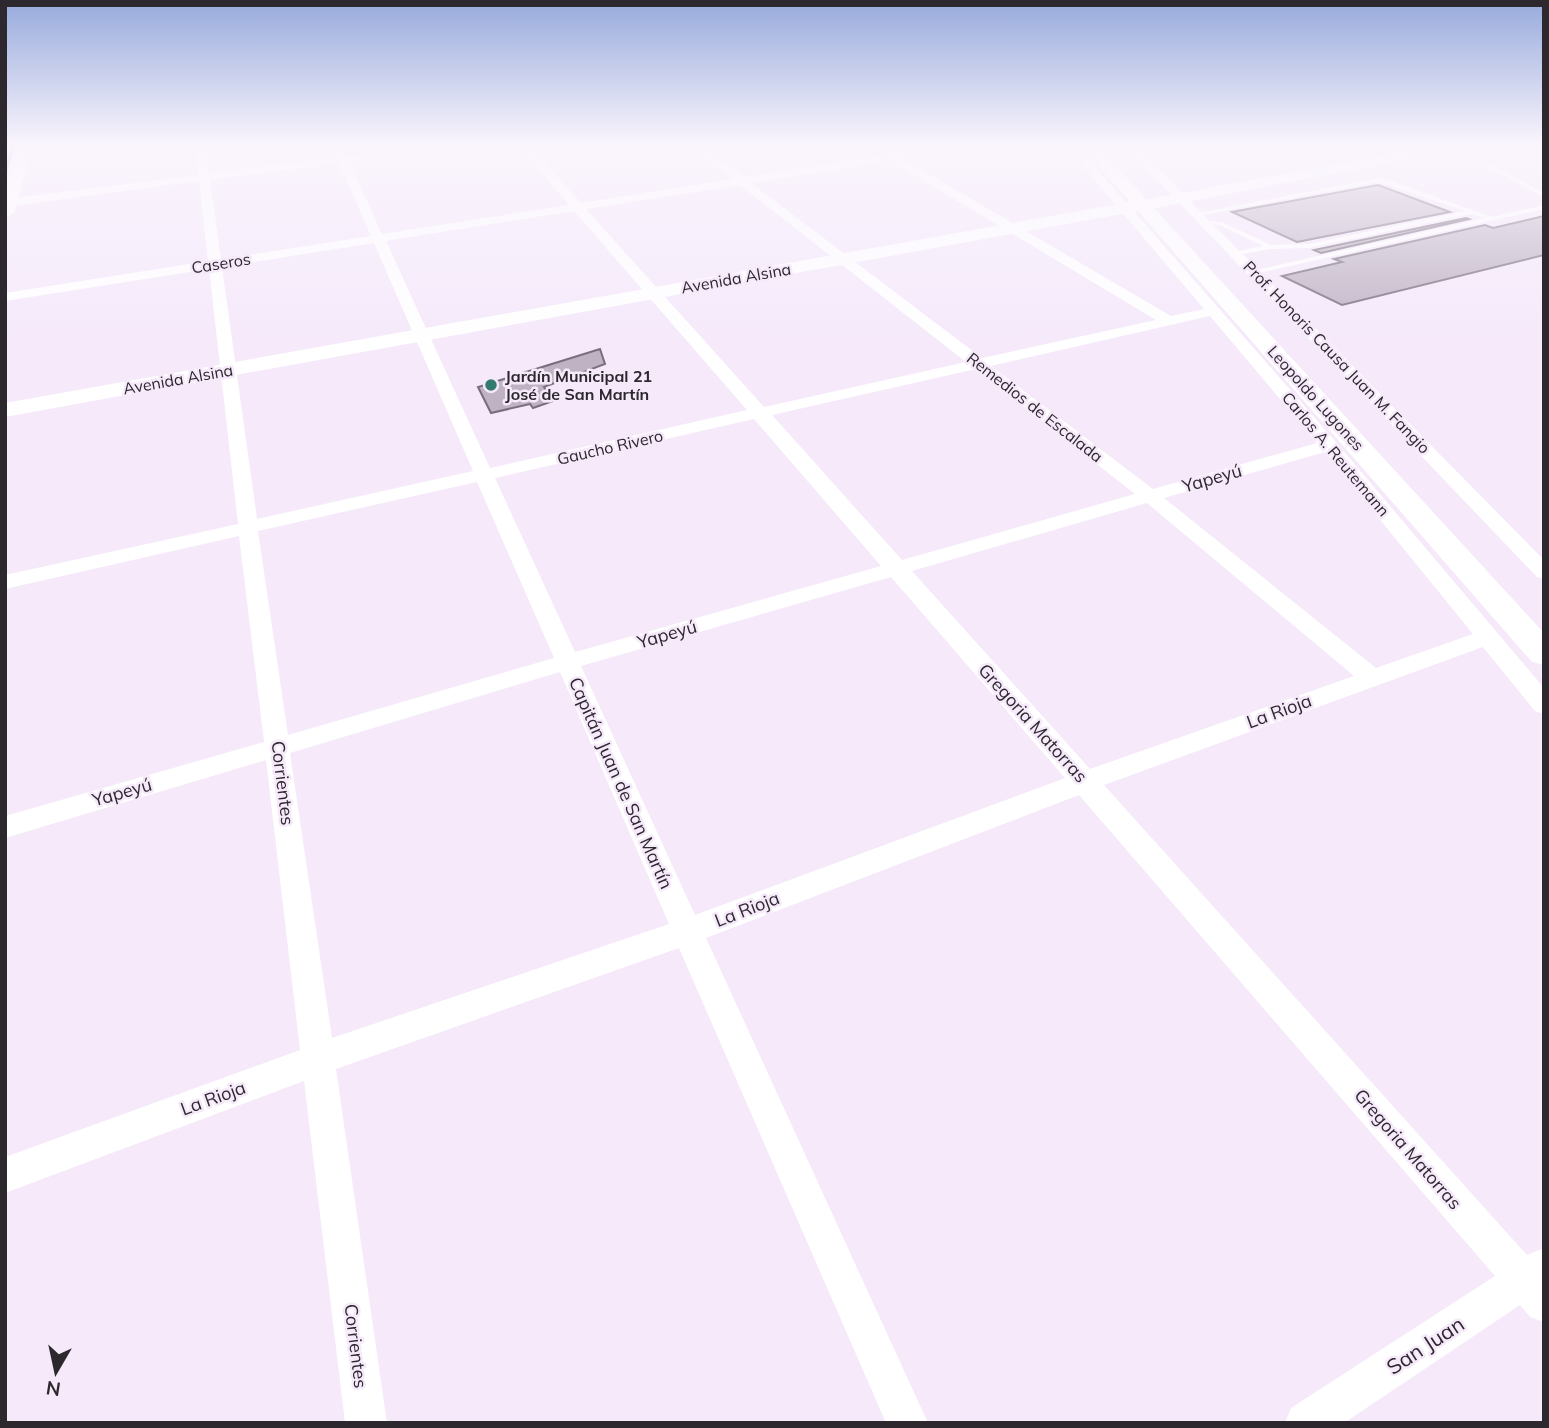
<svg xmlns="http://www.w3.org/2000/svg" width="1549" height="1428" font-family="Mulish,sans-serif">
	<rect width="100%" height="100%" fill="#f5e9fa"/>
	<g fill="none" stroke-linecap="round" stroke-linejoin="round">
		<!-- stream -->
		<path stroke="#bf9ccb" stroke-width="3.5" d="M5 172 14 144"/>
	</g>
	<!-- building -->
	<path fill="#beb2c3" stroke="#7a6e7e" stroke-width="2" d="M1378 185 1450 212 1297 242 1232 212Z
		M1544 216V255L1342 305 1282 276 1342 262 1334 259 1485 225 1493 228Z
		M1466 218 1469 219 1321 253 1314 250Z
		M600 349 605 364 544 387 553 401 533 408 530 404 491 413 478 387Z"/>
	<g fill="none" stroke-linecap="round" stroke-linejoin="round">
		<!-- service -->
		<path fill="#fff" fill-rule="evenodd" d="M1451 146H1455L1544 193V197L1451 148Z
			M1378 178 1388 180 1492 217 1544 205V209L1254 274 1251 272 1252 271 1485 218 1471 214 1309 248 1270 249 1236 255 1233 253 1234 252 1263 246 1219 225 1202 222V220L1222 222 1271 245 1309 244 1465 211 1378 182 1197 216 1194 214Z"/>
		<!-- minor -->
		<path fill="#fff" fill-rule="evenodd" d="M195 144H205L209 173 336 157 331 144H341L347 156 438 144H469L464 147 349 162 382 234 569 205 517 144H528L581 203 732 179 689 144H701L744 177 883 155V152L894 154 954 144H981L903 159 1171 316 1204 309 1064 144H1075L1335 441 1544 688V714L1535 711 1483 647 1104 785 1527 1255 1544 1248V1322L1530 1317 1520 1305 1344 1423H1285L1291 1408 1495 1276 1079 795 706 938 928 1423H886L679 948 336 1069 387 1423H345L304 1081 5 1193V1157L300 1050 266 760 5 838V816L264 742 239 536 5 589V575L238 524 209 269 5 301V293L208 261 199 181 5 207V199L198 175ZM891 161 1156 320 982 358 751 183ZM339 163 371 236 221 259 210 180ZM740 185 966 362 764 407 586 209ZM574 211 747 410 490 468 386 241ZM374 243 473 471 257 519 222 267ZM1210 316 1317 443 1153 489 991 366ZM976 369 1135 494 902 560 772 415ZM754 419 881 566 575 652 495 478ZM1325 452 1473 634 1376 668 1164 498ZM477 482 554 658 288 735 258 531ZM1147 503 1354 676 1090 769 912 571ZM891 577 1065 778 695 915 581 666ZM560 672 669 924 332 1038 290 753Z
			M1123 144H1134L1544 560V579L1537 577Z"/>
		<!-- tertiary -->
		<path fill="#fff" fill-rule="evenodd" d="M1444 144H1474L1467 148 1154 208 1146 203 1154 198Z"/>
		<!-- secondary -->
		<path fill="#fff" fill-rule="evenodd" d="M18 144H33L14 213 5 218V185Z
			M1080 144H1095L1146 199H1160L1163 203 1160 207 1154 208 1544 633V665L1532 662 1138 211 5 417V403L1130 202Z"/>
	</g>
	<!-- sky -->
	<linearGradient id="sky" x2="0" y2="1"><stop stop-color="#97aadc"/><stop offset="0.42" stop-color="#faf5fd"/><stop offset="1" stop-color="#faf5fd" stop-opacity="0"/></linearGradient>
	<rect width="1549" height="344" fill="url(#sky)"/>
	<!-- markers -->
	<circle fill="#347a6f" stroke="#f5e9fa" stroke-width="2.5" cx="491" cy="385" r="7"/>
	<g text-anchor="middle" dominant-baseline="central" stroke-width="5" stroke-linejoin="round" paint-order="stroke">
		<!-- far-street labels -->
		<g font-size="16" fill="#2d282e" stroke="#f5e9fa">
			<text transform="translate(221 263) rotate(-9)">Caseros</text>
			<text transform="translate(736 278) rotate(-10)">Avenida Alsina</text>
			<text transform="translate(1337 357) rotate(46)">Prof. Honoris Causa Juan M. Fangio</text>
			<text transform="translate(178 379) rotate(-10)">Avenida Alsina</text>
			<text transform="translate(1316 398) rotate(48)">Leopoldo Lugones</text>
			<text transform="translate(1035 407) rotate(38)">Remedios de Escalada</text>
			<text transform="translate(610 447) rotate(-13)">Gaucho Rivero</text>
			<text transform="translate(1336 454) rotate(50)">Carlos A. Reutemann</text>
		</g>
		<!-- far-poi labels -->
		<g font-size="16" font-weight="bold" fill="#2d282e" stroke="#f5e9fa" text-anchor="start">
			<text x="505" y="376">Jardín Municipal 21<tspan x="505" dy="18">José de San Martín</tspan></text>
		</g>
		<!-- street labels -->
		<g font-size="18" fill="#2d282e" stroke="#f5e9fa">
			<text transform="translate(1212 478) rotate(-16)">Yapeyú</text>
			<text transform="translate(667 634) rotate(-16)">Yapeyú</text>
			<text transform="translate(1279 711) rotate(-20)">La Rioja</text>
			<text transform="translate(1033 723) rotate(48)">Gregoria Matorras</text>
			<text transform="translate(283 783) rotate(83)">Corrientes</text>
			<text transform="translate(621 783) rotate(66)">Capitán Juan de San Martín</text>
			<text transform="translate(122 792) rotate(-16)">Yapeyú</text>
			<text transform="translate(747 909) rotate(-21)">La Rioja</text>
			<text transform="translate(213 1098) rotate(-20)">La Rioja</text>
			<text transform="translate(1408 1149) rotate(49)">Gregoria Matorras</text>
			<text transform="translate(356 1346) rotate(83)">Corrientes</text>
		</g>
		<!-- near-street labels -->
		<g font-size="21" fill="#2d282e" stroke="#f5e9fa">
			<text transform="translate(1425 1345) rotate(-33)">San Juan</text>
		</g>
	</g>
	<!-- border -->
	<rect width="1549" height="1428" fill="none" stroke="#2d282e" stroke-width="14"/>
	<!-- north arrow -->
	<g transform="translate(56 1372) rotate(189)" stroke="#f5e9fa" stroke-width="5" paint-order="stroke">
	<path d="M0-5L12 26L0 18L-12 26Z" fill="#2d282e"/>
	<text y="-10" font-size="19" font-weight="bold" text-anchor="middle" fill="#2d282e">N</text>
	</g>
</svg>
